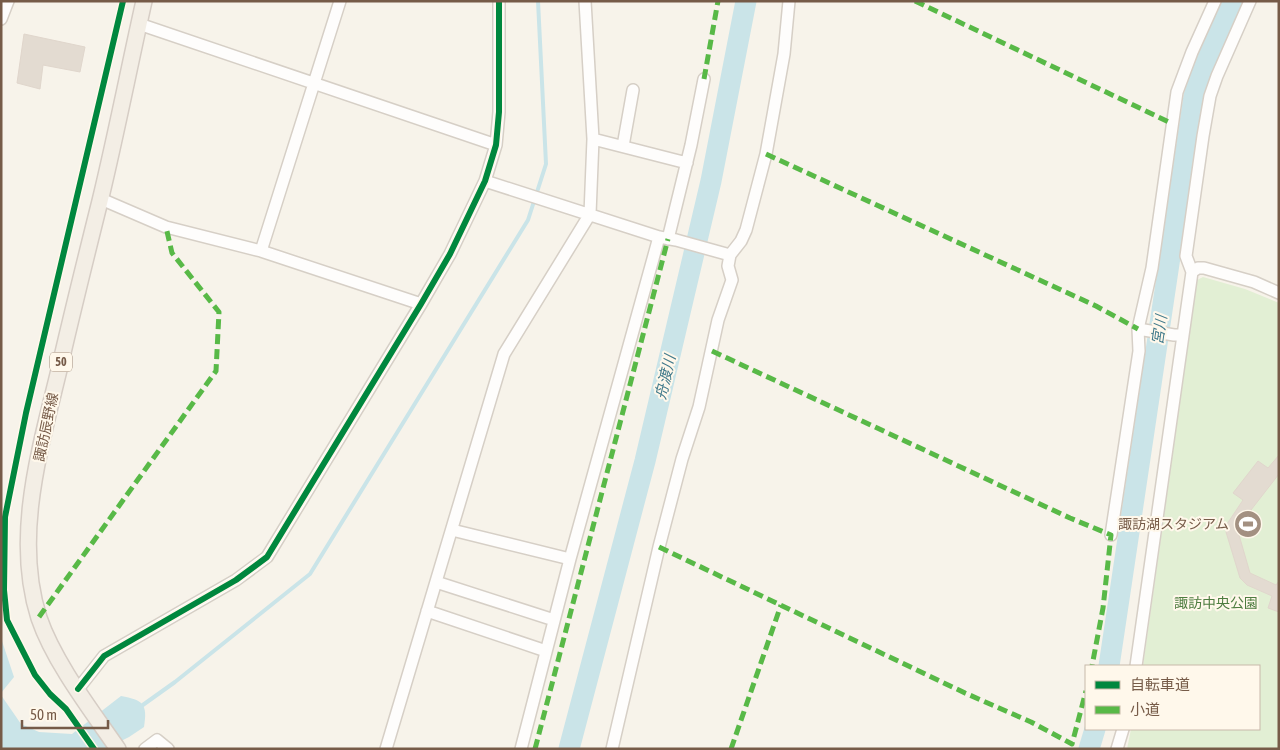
<svg xmlns="http://www.w3.org/2000/svg" width="1280" height="750" font-family="'Asap Condensed','Noto Sans JP',sans-serif">
	<rect width="100%" height="100%" fill="#f7f3ea"/>
	<!-- green -->
	<path fill="#e2efd4" d="M1203 277 1245 289 1279 303V749H1127L1131 729H1259V666H1143L1197 280Z"/>
	<!-- water -->
	<path fill="#cae4e8" d="M1 638 14 677 1 693Z
		M1 695 21 724 39 732 72 734 121 696C143 700 148 704 144 727L129 737 105 749H1Z"/>
	<g fill="none" stroke-linecap="round" stroke-linejoin="round">
		<!-- stream -->
		<path stroke="#cae4e8" stroke-width="4" d="M140 707 175 682 310 574 528 220 546 164 538 1"/>
		<!-- river -->
		<path stroke="#cae4e8" stroke-width="21" d="M1109 666 1194 96 1204 66 1233 1
			M569 749 645 461 711 181 746 1
			M1089 749 1095 729"/>
	</g>
	<!-- building -->
	<path fill="#e3dbd1" stroke="#e0d6cc" d="M24 34 85 47 80 72 43 65 40 89 17 83Z
		M1279 455V474L1237 528 1250 573 1276 585 1279 581V612L1268 608 1272 596 1247 585 1240 578 1226 532 1227 524 1243 500 1233 493 1258 461 1268 468Z"/>
	<g fill="none" stroke-linecap="round" stroke-linejoin="round">
		<!-- minor casing -->
		<g stroke="#d6cfc6" stroke-width="14">
			<path id="minor" d="M1 19 8 1
				M139 24 496 145
				M593 139 687 163
				M623 146 633 90
				M485 181 659 237 676 240 730 255
				M101 199 166 227 261 251 421 304
				M668 239 691 145 704 79
				M261 251 340 1
				M1192 272 1186 256 1203 136 1210 96 1217 76 1250 1
				M1138 329 1174 335H1183
				M452 530 570 559
				M1111 535 1139 351 1138 329 1152 268 1177 92 1192 52 1215 1
				M436 582 554 620
				M427 611 546 651
				M1136 666 1192 272 1198 268H1204L1254 282 1279 293
				M78 689 104 656 236 580 267 557 421 304 450 254 485 181 496 145 499 112V1
				M145 749 157 740 168 749
				M386 749 504 354 590 214 593 139 585 1
				M521 749 570 559 659 237
				M612 749 659 547 682 459 699 407 718 320 732 280 728 266 730 255 741 241 746 230 766 154 784 54 789 1
				M1117 749 1123 729"/>
		</g>
		<!-- major casing -->
		<g stroke="#d6cdc5" stroke-width="18">
			<path id="major" d="M118 749C91 710 54 662 39 618 13 537 40 449 59 370 72 313 86 257 100 201 116 135 129 68 144 1"/>
		</g>
		<!-- minor -->
		<use href="#minor" stroke="#fefdfc" stroke-width="11"/>
		<!-- major -->
		<use href="#major" stroke="#f3eee5" stroke-width="15"/>
		<!-- quiet -->
		<path stroke="#58b947" stroke-width="5" stroke-dasharray="10 5" stroke-linecap="butt" d="M915 1 1171 123
			M704 79 718 1
			M766 154 1096 306 1138 329
			M712 351 1070 518 1111 535 1103 608 1092 666
			M659 547 965 693 1031 722 1072 744 1086 691
			M39 617 216 371 219 312 172 253 166 227
			M535 749 668 239
			M731 749 781 605"/>
		<!-- cycleway casing -->
		<g stroke="#fff8eb" stroke-width="9">
			<path id="cycleway" d="M78 689 104 656 236 580 267 557 421 304 450 254 485 181 496 145 499 112V1
				M94 749 66 709 50 694 35 675 7 620 4 590 5 517 26 413 123 1"/>
		</g>
		<!-- cycleway -->
		<use href="#cycleway" stroke="#00873e" stroke-width="6"/>
	</g>
	<!-- icons -->
	<defs>
		<g id="stadium-disc" transform="scale(1.4375)"><circle r="9.5" fill="#a39081" stroke="#fff8eb"/><path d="M0-5a6.5 5 0 1 0 0 10a6.5 5 0 1 0 0-10ZM-3.5-1.8h7v3.6h-7Z" fill="#fff"/></g>
	</defs>
	<g fill-rule="evenodd">
		<use href="#stadium-disc" x="1248" y="524"/>
	</g>
	<g text-anchor="middle" dominant-baseline="central" stroke-width="4" stroke-linejoin="round" paint-order="stroke">
		<!-- shield labels -->
		<rect fill="#fff8eb" stroke="#9f8a79" stroke-width="1" x="50" y="352.5" width="22" height="19" rx="4"/>
		<g font-size="12" font-weight="bold" fill="#765b48">
			<text x="61" y="362">50</text>
		</g>
		<!-- street labels -->
		<g font-size="14" fill="#765b48" stroke="#fff8eb">
			<text transform="translate(46 427) rotate(-78)">諏訪辰野線</text>
		</g>
		<!-- poi labels -->
		<g font-size="14" fill="#765b48" stroke="#fff8eb" text-anchor="end">
			<text x="1229" y="524">諏訪湖スタジアム</text>
		</g>
		<!-- park labels -->
		<g font-size="14" fill="#4e7d40" stroke="#fff8eb">
			<text x="1216" y="603">諏訪中央公園</text>
		</g>
		<!-- water labels -->
		<g font-size="15" font-style="italic" fill="#417a8b" stroke="#fff8eb">
			<text transform="translate(1159 330) rotate(-82)">宮川</text>
			<text transform="translate(665 377) rotate(-77)">舟渡川</text>
		</g>
	</g>
	<!-- border -->
	<rect width="1280" height="750" fill="none" stroke="#765b48" stroke-width="5"/>
	<!-- legend -->
	<rect x="1085" y="665" width="175" height="65" fill="#fff8eb" stroke="#c8b9aa"/>
	<rect x="1095" y="681" width="25" height="8" fill="#00873e" stroke="#c8b9aa"/>
	<text x="1130" y="690" font-size="15" fill="#765b48">自転車道</text>
	<rect x="1095" y="706" width="25" height="8" fill="#58b947" stroke="#c8b9aa"/>
	<text x="1130" y="715" font-size="15" fill="#765b48">小道</text>
	<!-- scale -->
	<path d="M22 720v8h86v-8" fill="none" stroke="#765b48" stroke-width="2.5"/>
	<text x="30" y="720" font-size="15" fill="#765b48" stroke="#fff8eb" stroke-width="4" paint-order="stroke">50 m</text>
</svg>
